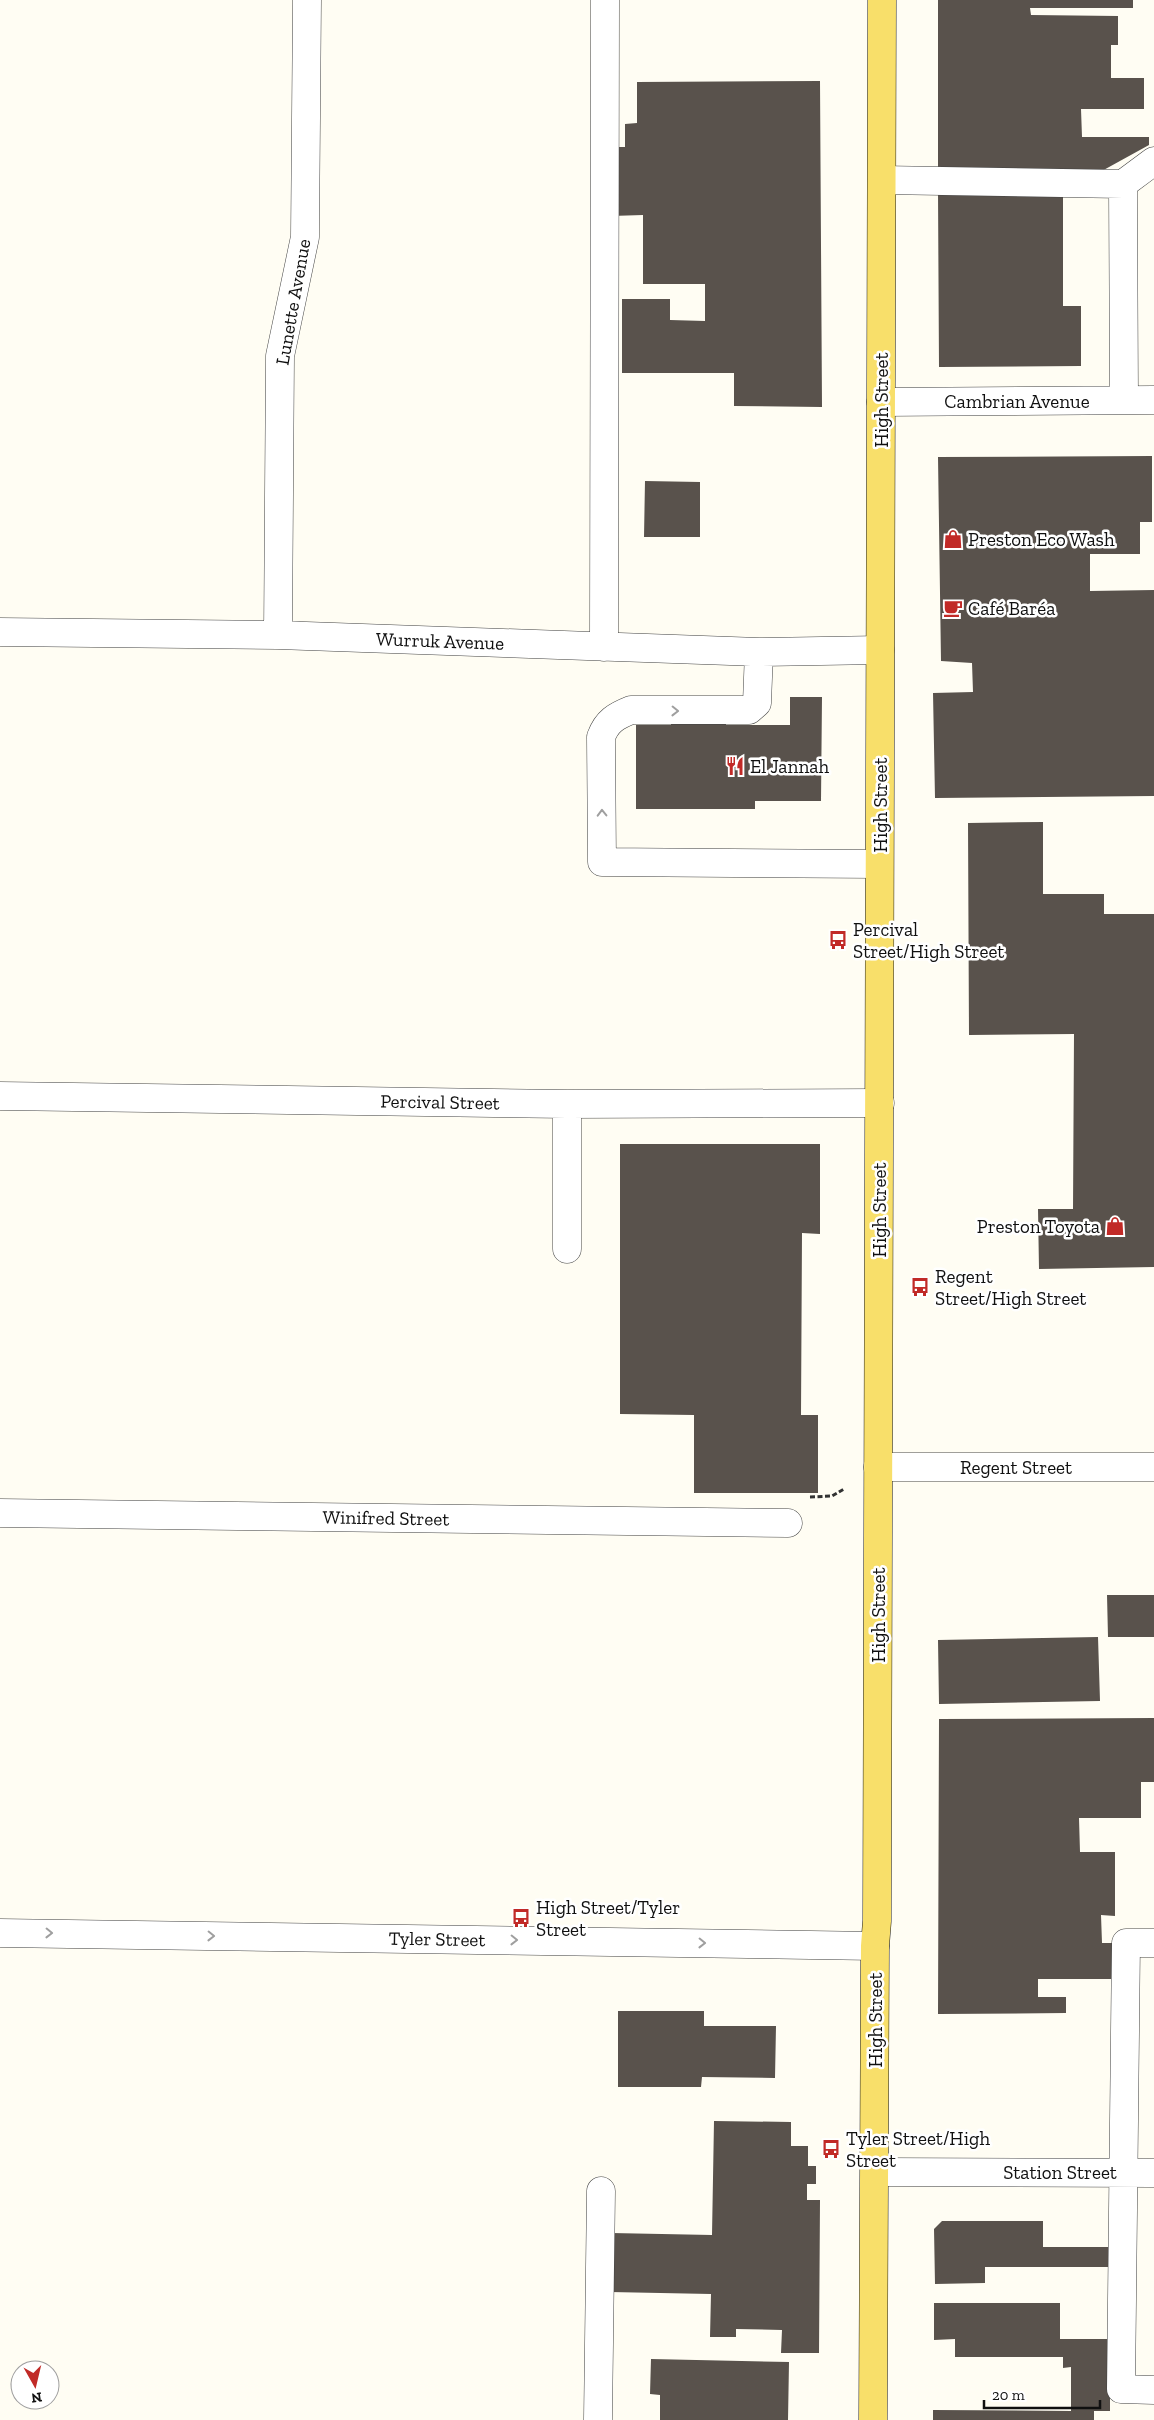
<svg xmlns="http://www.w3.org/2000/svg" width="1154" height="2420" font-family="'Zilla Slab',serif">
	<rect width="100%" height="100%" fill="#fffdf3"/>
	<!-- building -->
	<path fill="#59524c" d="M938 0H1133V8H1030L1031 15 1118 16V45H1111V78H1144V109H1081L1082 137H1149V145L1100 172H938Z
		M820 81 822 407 734 406V373H622V299H670V320L705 321V284H643V215L611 216 610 147H625V124L637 123V82Z
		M1063 190V306H1081V366L939 367 938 191Z
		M1152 456V522H1140V554H1090V591L1154 590V796L935 798 933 693 973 692 972 663 941 661 938 457Z
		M645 481 700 482V537H644Z
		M790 697H822L821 801H755V809H636V725H671L672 698H726V725H790Z
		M1043 822V894H1104V914H1154V1267L1039 1269 1038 1209H1073L1074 1034 969 1035 968 823Z
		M620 1144H820V1234L802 1233 801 1415H818V1493H694V1415L620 1414Z
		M1107 1595H1154V1637H1108Z
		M1098 1637 1100 1701 939 1704 938 1640Z
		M1154 1718V1782H1141V1818H1079L1080 1852H1115V1916L1101 1915 1102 1943H1112V1979H1038V1997H1066V2013L938 2014 939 1719Z
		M618 2011H704V2026H776L775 2078 702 2077 701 2087H618Z
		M714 2121 791 2122V2146H808V2166H816V2184H807V2200H820L819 2353H781L782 2330 736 2329V2337H710L711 2294 610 2292 611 2233 712 2235Z
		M942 2221H1043V2247H1110V2267H985V2283L935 2284 934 2229Z
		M934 2303H1060V2339H1110V2411H1094V2420H933V2410L1071 2411V2367L1063 2368V2357H955V2339L934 2340Z
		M651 2359 789 2362 788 2420H660V2395L650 2394Z"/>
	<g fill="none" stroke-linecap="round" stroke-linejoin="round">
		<!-- minor casing -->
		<g stroke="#434343" stroke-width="29">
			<path id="minor" d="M882 180 1123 184 1154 161
				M1123 184 1124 400
				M881 402 1154 400
				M0 632 278 635 759 652 880 650
				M278 635 280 356 305 237 307 0
				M604 647 605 0
				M759 652 757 703 749 710H631C616 716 607 721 601 737L602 862 879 864
				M0 1096 567 1104 880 1103
				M567 1249V1104
				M878 1467H1154
				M0 1513 788 1523
				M0 1933 875 1946
				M1154 1943H1126L1121 2389 1154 2390
				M875 2172 1154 2173
				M598 2420 601 2191"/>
		</g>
		<!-- major casing -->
		<g stroke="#212121" stroke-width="29">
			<path id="major" d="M873 2420 875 1946 877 1921 882 0"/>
		</g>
		<!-- path -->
		<path stroke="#323232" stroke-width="3" stroke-dasharray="5 2.5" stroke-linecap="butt" d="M810 1497 832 1496 844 1489"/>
		<!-- minor -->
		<use href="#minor" stroke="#fff" stroke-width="28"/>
		<!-- major -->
		<use href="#major" stroke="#f8df6a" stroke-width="28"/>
	</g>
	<!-- one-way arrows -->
	<defs><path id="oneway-chevron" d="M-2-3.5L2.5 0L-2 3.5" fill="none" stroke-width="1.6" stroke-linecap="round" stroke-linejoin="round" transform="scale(1.25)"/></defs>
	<g stroke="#9f9f9f">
		<use href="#oneway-chevron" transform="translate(675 711) rotate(1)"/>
		<use href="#oneway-chevron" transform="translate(602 813) rotate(-91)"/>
		<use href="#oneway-chevron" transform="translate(49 1933) rotate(1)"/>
		<use href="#oneway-chevron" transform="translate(211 1936) rotate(1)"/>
		<use href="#oneway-chevron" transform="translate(514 1940) rotate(1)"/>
		<use href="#oneway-chevron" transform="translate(702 1943) rotate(1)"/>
	</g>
	<!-- icons -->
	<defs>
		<g id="shop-bare" transform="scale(1.5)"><path d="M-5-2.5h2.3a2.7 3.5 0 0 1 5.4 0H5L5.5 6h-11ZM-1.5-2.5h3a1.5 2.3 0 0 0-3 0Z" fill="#c12a27" stroke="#fff" stroke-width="2.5" paint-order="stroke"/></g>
		<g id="cafe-bare" transform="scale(1.5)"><path d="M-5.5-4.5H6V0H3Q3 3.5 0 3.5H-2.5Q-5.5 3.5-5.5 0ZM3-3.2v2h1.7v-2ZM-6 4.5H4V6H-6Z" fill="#c12a27" stroke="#fff" stroke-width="2.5" paint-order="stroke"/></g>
		<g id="restaurant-bare" transform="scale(1.5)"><path d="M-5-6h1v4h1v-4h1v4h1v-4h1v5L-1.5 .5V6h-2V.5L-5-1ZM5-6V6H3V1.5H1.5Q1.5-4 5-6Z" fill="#c12a27" stroke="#fff" stroke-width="2.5" paint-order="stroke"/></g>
		<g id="bus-bare" transform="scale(1.5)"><path d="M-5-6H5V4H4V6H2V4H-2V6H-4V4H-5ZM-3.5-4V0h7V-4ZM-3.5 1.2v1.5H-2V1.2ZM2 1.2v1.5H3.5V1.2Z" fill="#c12a27" stroke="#fff" stroke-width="2.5" paint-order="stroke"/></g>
	</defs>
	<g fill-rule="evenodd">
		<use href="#shop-bare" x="953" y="539"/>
		<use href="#cafe-bare" x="953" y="608"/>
		<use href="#restaurant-bare" x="735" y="766"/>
		<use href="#bus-bare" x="838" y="940"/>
		<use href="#shop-bare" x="1115" y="1226"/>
		<use href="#bus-bare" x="920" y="1287"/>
		<use href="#bus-bare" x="521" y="1918"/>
		<use href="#bus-bare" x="831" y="2149"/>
	</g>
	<g text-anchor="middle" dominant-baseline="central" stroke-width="5" stroke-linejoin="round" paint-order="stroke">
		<!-- street labels -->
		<g font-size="19" fill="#101010" stroke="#fff">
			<text transform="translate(293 302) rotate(-80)">Lunette Avenue</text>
			<text transform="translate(881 400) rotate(-90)">High Street</text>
			<text x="1017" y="401">Cambrian Avenue</text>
			<text transform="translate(440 641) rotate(2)">Wurruk Avenue</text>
			<text transform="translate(880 805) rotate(-90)">High Street</text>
			<text transform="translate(440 1102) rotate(1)">Percival Street</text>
			<text transform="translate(879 1210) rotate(-90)">High Street</text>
			<text x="1016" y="1467">Regent Street</text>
			<text transform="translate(386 1518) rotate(1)">Winifred Street</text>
			<text transform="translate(878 1615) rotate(-90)">High Street</text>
			<text transform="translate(437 1939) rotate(1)">Tyler Street</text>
			<text transform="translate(875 2020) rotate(-90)">High Street</text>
			<text x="1060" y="2172">Station Street</text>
		</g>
		<!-- poi labels -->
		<g font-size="19" fill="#101010" stroke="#fff" text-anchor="start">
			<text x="968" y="539">Preston Eco Wash</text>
			<text x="968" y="608">Café Baréa</text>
			<text x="750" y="766">El Jannah</text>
			<text x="853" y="929">Percival<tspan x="853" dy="22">Street/High Street</tspan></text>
			<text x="1100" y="1226" text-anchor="end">Preston Toyota</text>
			<text x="935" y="1276">Regent<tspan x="935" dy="22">Street/High Street</tspan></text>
			<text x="536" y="1907">High Street/Tyler<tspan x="536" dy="22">Street</tspan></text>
			<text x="846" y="2138">Tyler Street/High<tspan x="846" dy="22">Street</tspan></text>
		</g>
	</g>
	<!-- north arrow -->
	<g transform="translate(35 2385) rotate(172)"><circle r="24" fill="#ffffff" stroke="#9f9f9f"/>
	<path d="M0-4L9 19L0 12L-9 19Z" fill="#c12a27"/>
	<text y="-8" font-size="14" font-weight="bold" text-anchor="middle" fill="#101010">N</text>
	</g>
	<!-- scale -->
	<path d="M984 2400v8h116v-8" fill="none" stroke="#101010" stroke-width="2.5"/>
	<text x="992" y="2400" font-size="15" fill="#101010" stroke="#ffffff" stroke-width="4" paint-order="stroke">20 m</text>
</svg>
